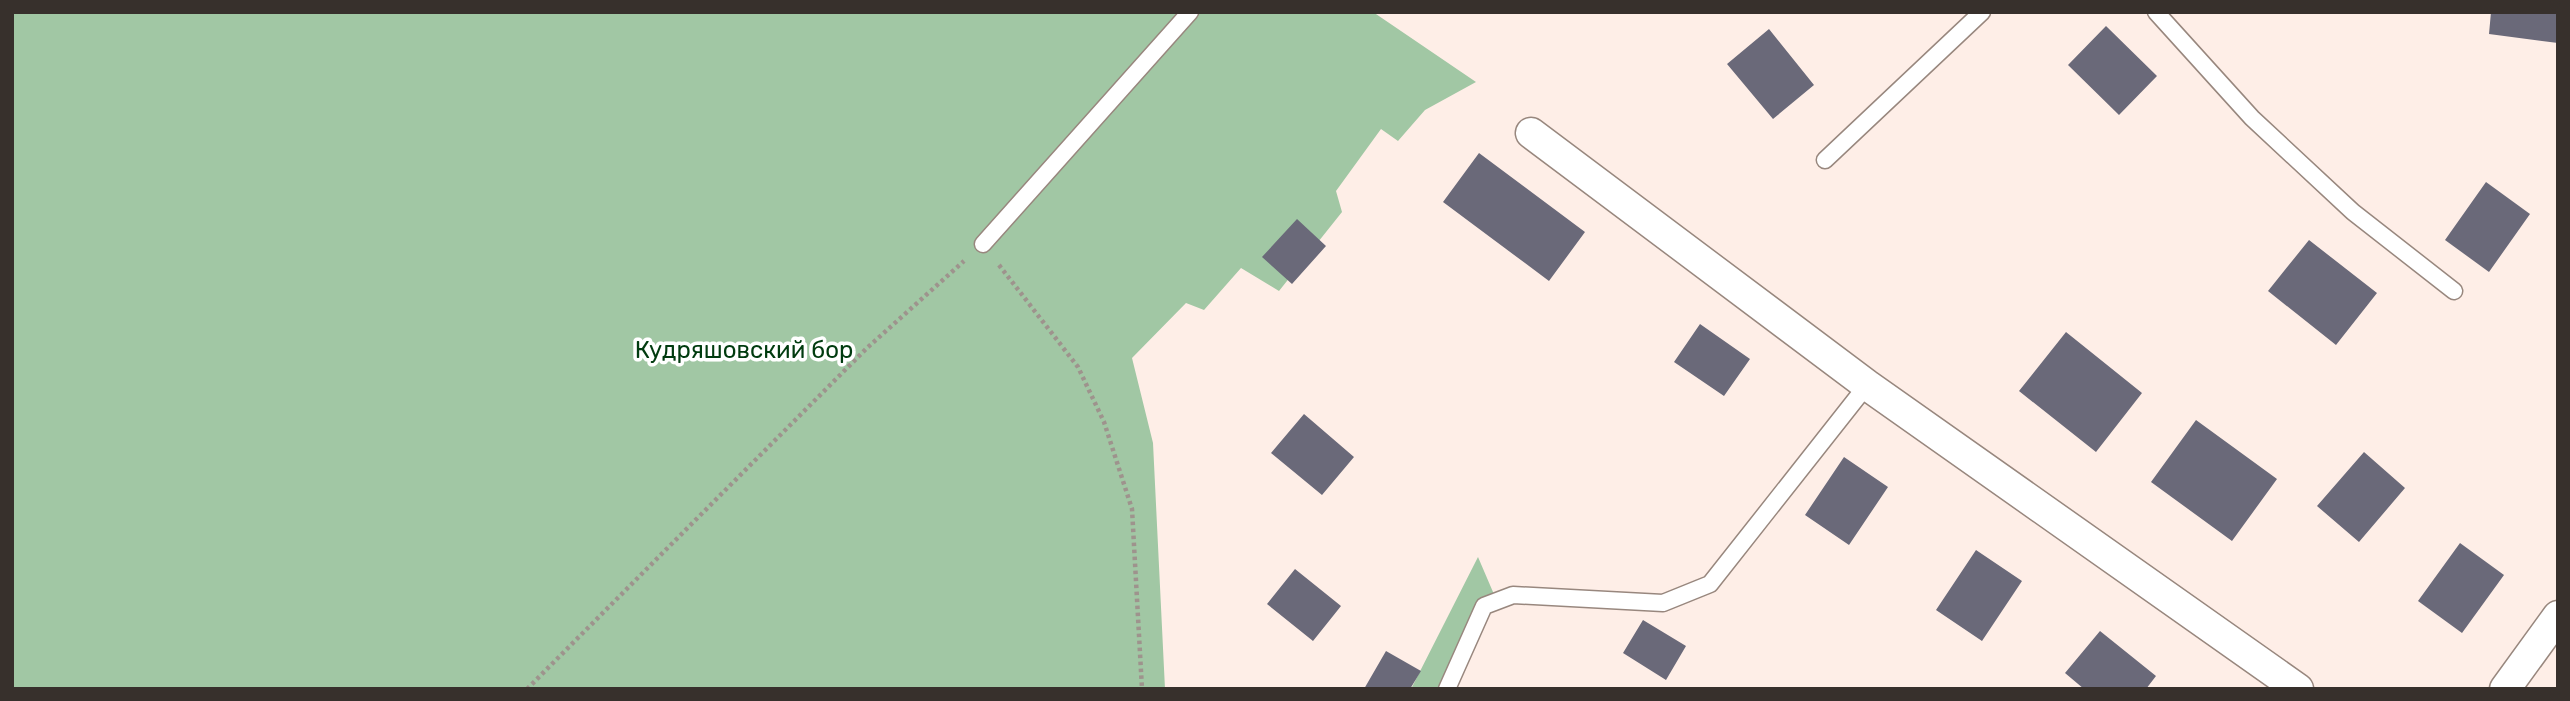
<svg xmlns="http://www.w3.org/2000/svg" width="2570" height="701" font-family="Rubik,sans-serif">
	<rect width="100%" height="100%" fill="#feeee7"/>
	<!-- forest -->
	<path fill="#a1c7a4" d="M12 12H1373L1476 82 1425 110 1398 141 1381 129 1336 191 1342 212 1279 291 1241 268 1204 310 1186 303 1132 358 1153 443 1165 689H12Z
		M1478 557 1496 599 1455 689H1411Z"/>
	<!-- building -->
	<path fill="#6a6979" d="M2491 12H2558V43L2489 34Z
		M2106 26 2157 76 2119 115 2068 65Z
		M1769 29 1814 85 1773 119 1727 64Z
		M1479 153 1585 232 1549 281 1443 202Z
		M2486 182 2530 214 2489 272 2445 240Z
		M1297 219 1326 246 1292 284 1262 257Z
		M2309 240 2377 293 2336 345 2268 291Z
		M1700 324 1750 359 1724 396 1674 362Z
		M2066 332 2142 393 2096 452 2019 391Z
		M1304 414 1354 457 1322 495 1271 453Z
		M2196 420 2277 479 2232 541 2151 482Z
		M2364 452 2405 488 2359 542 2317 506Z
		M1844 457 1888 487 1849 545 1805 515Z
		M2460 543 2504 575 2462 633 2418 601Z
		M1976 550 2022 581 1982 641 1936 610Z
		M1295 569 1341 606 1313 641 1267 604Z
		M1643 620 1686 646 1666 680 1623 653Z
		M2100 631 2156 676 2146 689H2084L2065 673Z
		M1386 651 1421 671 1410 689H1364Z"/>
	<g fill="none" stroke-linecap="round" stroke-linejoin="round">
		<!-- lane casing -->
		<g stroke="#98877e" stroke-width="19">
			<path id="lane" d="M2156 12 2252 118 2353 212 2454 291
				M1825 160 1982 12
				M983 244 1190 12
				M1447 689 1484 606 1513 595 1663 603 1710 584 1867 385"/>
		</g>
		<!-- street casing -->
		<g stroke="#98877e" stroke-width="33">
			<path id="street" d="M1531 133 1867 385 2298 689
				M2505 689 2558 616"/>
		</g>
		<!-- path -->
		<path stroke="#9e938d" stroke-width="4.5" stroke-dasharray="3.5 3.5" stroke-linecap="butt" d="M999 265 1078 367 1104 422 1132 509 1142 689
			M527 689 867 348 964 261"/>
		<!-- lane -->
		<use href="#lane" stroke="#fff" stroke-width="16"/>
		<!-- street -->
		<use href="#street" stroke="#fff" stroke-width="30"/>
	</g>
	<g text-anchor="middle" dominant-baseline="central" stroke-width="7" stroke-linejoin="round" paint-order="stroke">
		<!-- park labels -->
		<g font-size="24" fill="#003b0f" stroke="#fff">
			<text x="744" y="350">Кудряшовский бор</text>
		</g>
	</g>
	<!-- border -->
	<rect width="2570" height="701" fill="none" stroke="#37302c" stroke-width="28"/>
</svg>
